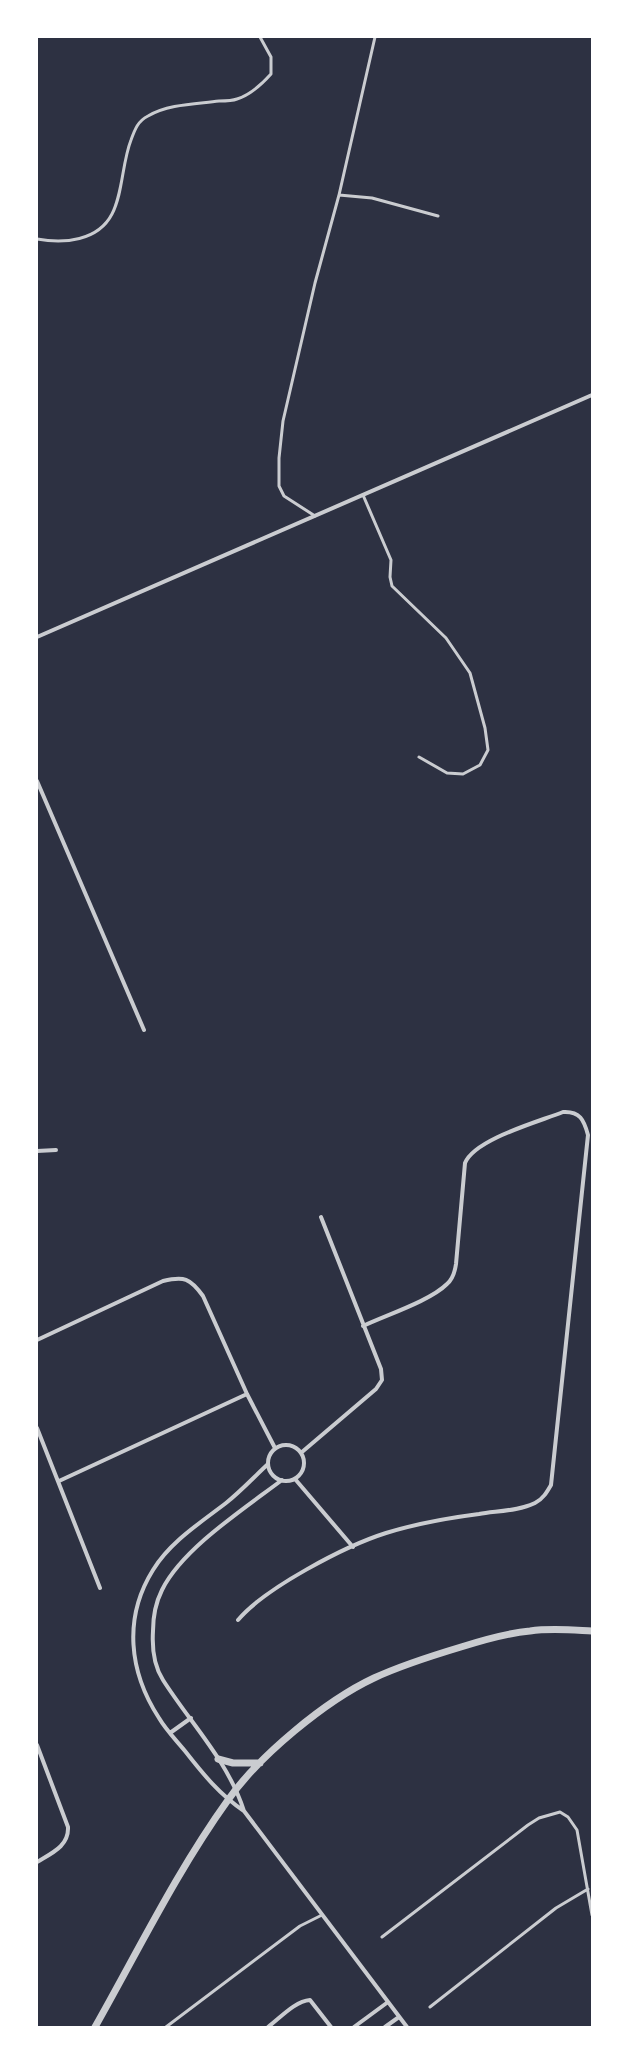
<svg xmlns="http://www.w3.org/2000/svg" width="629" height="2064" font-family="'Roboto Condensed',sans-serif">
	<rect width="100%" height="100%" fill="#2d3142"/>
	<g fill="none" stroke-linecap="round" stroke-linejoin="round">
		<!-- service -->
		<path stroke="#caccd0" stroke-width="3" d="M339 195 375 37
			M37 239C64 244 98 241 112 214 123 193 122 163 131 140 135 129 138 121 148 116 168 104 196 104 219 101 225 101 232 101 237 99 251 95 262 84 271 74V57L260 37
			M363 495 391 560 390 577 392 586 446 638 470 673 485 728 488 750 480 765 463 774 447 773 419 757
			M315 516 284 496 279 486V458L283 421 315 283 339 195 372 198 438 216
			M382 1937 528 1825 539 1818 560 1812 568 1817 577 1830 592 1915
			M430 2007 556 1908 588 1889
			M166 2027 300 1926 322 1915"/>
		<!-- minor -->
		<path stroke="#caccd0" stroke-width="4" d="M37 637 592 395
			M37 781 144 1030
			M37 1151 56 1150
			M37 1340 163 1281C184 1276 190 1278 203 1296L247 1394 275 1448
			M37 1428 100 1588
			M268 1463a18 18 0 1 1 36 0a18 18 0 1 1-36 0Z
			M302 1452 376 1389 382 1380 381 1369 321 1217
			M295 1479 353 1547
			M282 1480C245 1508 182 1549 162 1590 156 1602 153 1617 153 1631 152 1647 154 1666 163 1680 191 1724 228 1761 244 1811L407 2027
			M59 1481 247 1394
			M238 1620C265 1588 345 1546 386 1533 415 1524 448 1518 479 1514 496 1511 519 1511 535 1503 543 1499 547 1492 551 1485L588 1135C584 1120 580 1111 563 1112 538 1122 475 1139 465 1163L456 1264C455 1271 453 1279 447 1284 430 1301 386 1315 363 1326
			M170 1733 191 1718
			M37 1745 68 1827C69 1846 52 1853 37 1862
			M244 1811C220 1795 203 1774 185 1751 176 1740 166 1730 159 1718 129 1672 123 1618 153 1570 170 1542 200 1523 226 1503 241 1491 254 1477 268 1464
			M268 2027C280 2018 295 2001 310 2000L331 2027
			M354 2027 388 2002
			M385 2027 399 2017"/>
		<!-- tertiary -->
		<path stroke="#caccd0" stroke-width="7" d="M218 1759 233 1763H260
			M95 2027C138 1951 177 1871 228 1800 259 1756 325 1701 374 1678 402 1665 431 1656 461 1647 483 1640 507 1633 530 1631 551 1628 572 1630 592 1631"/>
	</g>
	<!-- border -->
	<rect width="629" height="2064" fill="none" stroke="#ffffff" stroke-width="76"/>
</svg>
